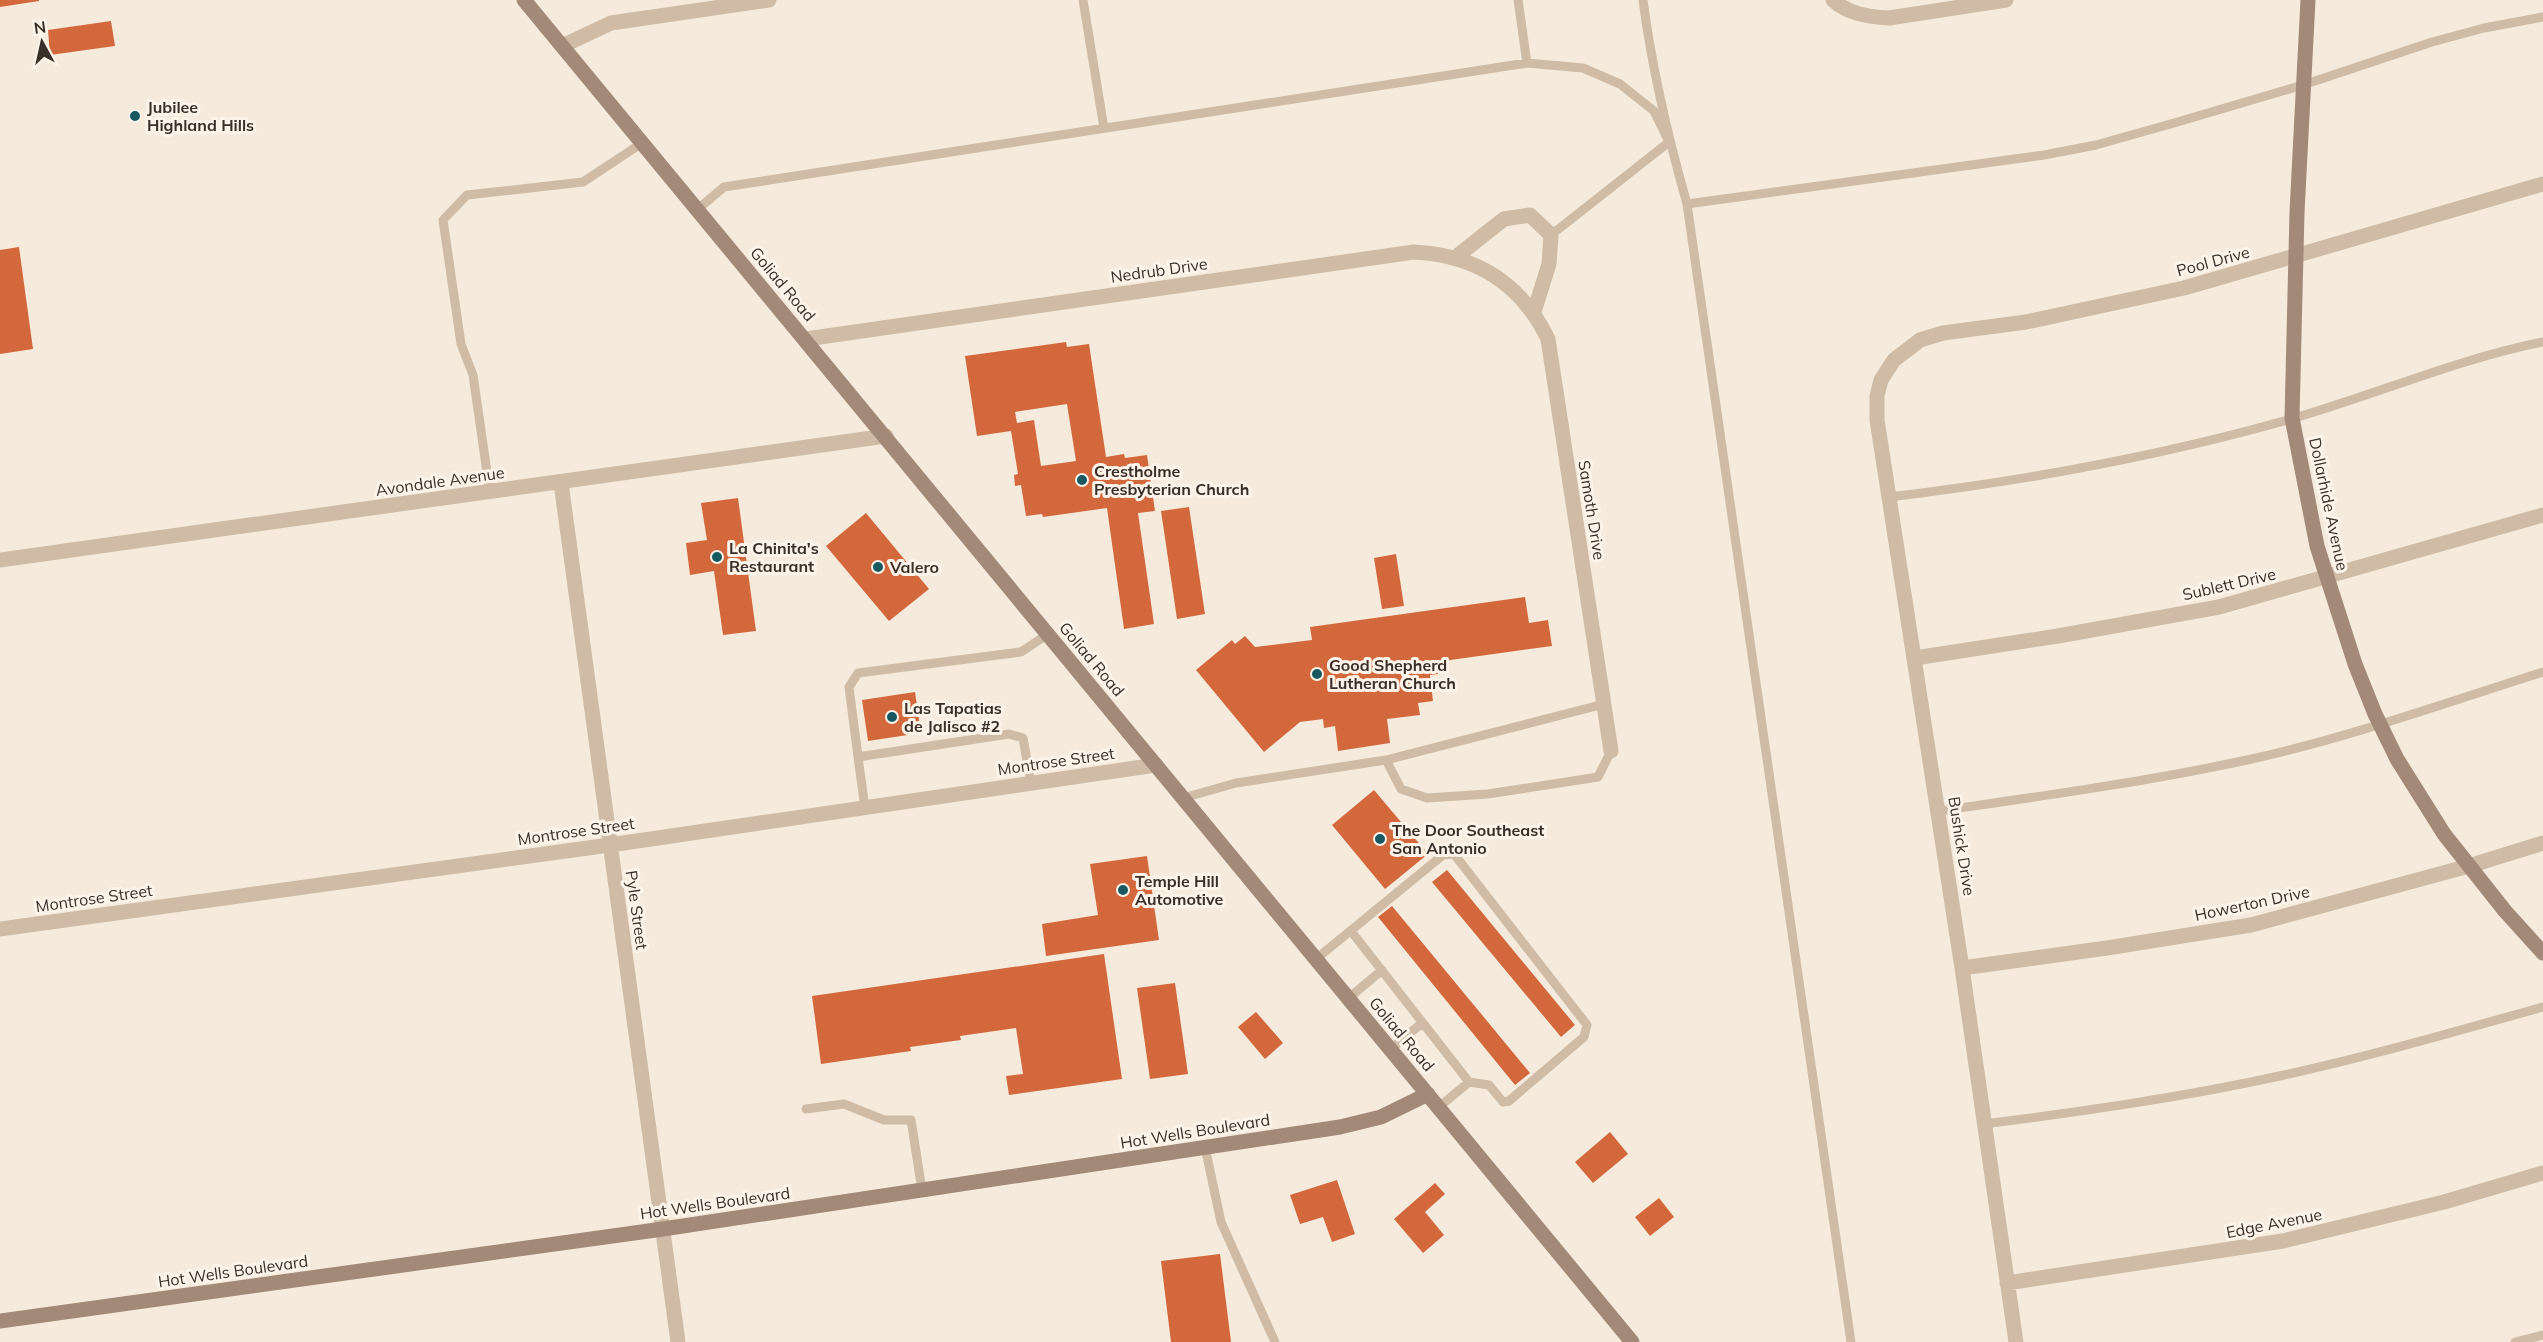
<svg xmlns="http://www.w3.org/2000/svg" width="2543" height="1342" font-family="Mulish,sans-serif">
	<rect width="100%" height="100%" fill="#f5eadc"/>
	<!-- building -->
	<path fill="#d3683c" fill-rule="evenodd" d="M0 0H39V1L0 7Z
		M111 21 115 46 50 55 48 30Z
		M19 247 33 349 0 354V250Z
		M1066 342 1067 347 1089 344 1106 457 1124 454 1125 458 1147 455 1155 511 1138 513 1154 624 1124 629 1107 508 1043 517 1042 514 1026 516 1021 485 1015 486 1014 475 1018 474 1011 431 977 436 965 356ZM1067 404 1076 461 1041 466 1034 420 1017 423 1015 412Z
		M738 498 756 631 723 635 714 571 690 575 686 543 707 540 701 503Z
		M1189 507 1205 614 1177 619 1161 511Z
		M866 513 929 589 889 621 826 546Z
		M1396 554 1404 606 1382 609 1374 558Z
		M1525 597 1529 623 1548 620 1552 646 1436 662 1438 674 1430 675 1433 701 1418 703 1420 715 1387 719 1390 743 1338 751 1335 726 1324 728 1323 719 1300 722 1264 752 1196 670 1232 640 1235 644 1245 636 1255 647 1312 640 1310 627Z
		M915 692 921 733 868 741 862 700Z
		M1374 790 1428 854 1385 889 1332 825Z
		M1147 856 1159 940 1046 956 1042 924 1098 915 1090 864Z
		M1447 870 1575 1025 1561 1037 1432 882Z
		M1392 906 1530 1073 1515 1085 1378 917Z
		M1104 954 1122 1079 1009 1095 1006 1076 1023 1074 1016 1028 960 1036 961 1040 910 1047 911 1051 821 1064 812 996Z
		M1175 983 1188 1074 1150 1079 1137 988Z
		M1256 1012 1283 1043 1265 1059 1238 1027Z
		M1610 1132 1628 1154 1593 1183 1575 1162Z
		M1337 1180 1355 1234 1332 1242 1323 1217 1300 1224 1290 1195Z
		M1435 1183 1445 1194 1425 1212 1444 1235 1423 1253 1394 1219Z
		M1659 1198 1674 1217 1650 1236 1635 1217Z
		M1220 1254 1231 1342H1171L1161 1261Z"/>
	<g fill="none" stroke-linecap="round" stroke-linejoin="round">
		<!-- lane -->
		<path stroke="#cfbba6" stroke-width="9" d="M1083 0 1104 128
			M1518 0 1527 63
			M1643 0C1652 69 1668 137 1687 204L1851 1342
			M1687 204 2044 155 2096 145 2174 123 2303 85 2432 42 2484 28 2543 17
			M698 209 724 187 1527 63 1583 68 1620 84 1654 111 1669 142 1551 235
			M490 493 473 375 461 344 443 220 467 195 583 182 642 143
			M1889 497C2024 481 2160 456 2291 419 2375 395 2457 359 2543 342
			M858 757 865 808
			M1386 760 1401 789 1427 798 1488 794 1598 777 1611 751
			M1031 783 1023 738 1009 734 858 757 849 687 858 673 1021 652 1048 634
			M1183 798 1236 783 1386 760 1604 704
			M1939 811C2042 796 2145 782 2247 760 2348 738 2445 703 2543 672
			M1351 931 1469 1082
			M1316 959 1443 855 1454 854 1587 1025 1584 1037 1509 1101 1503 1102 1489 1085 1469 1082 1439 1107
			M1349 998 1382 970
			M1391 1049 1422 1023
			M806 1109 844 1104 884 1120H911L922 1190
			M1984 1124C2085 1111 2185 1097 2284 1075 2371 1056 2457 1031 2543 1007
			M1205 1147 1221 1222 1275 1342
			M2515 1342 2543 1335"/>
		<!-- street -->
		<path stroke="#cfbba6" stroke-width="15" d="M1833 0C1848 14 1869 17 1889 18L2006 0
			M562 46 611 23 769 0
			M1456 257 1504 219 1530 215 1551 235 1549 264 1534 312
			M806 339 1414 252C1475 255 1521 283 1548 339L1611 751
			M561 483 678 1342
			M0 560 886 436
			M1915 658 2058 636 2219 607 2543 515
			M0 929 610 845 1156 765
			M1962 968 2107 948 2251 925 2469 866 2543 843
			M2007 1283 2283 1241 2444 1202 2543 1173
			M2016 1342 1962 968 1877 420V396L1881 380 1894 360 1920 340 1943 333 2026 322 2184 288 2543 184"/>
		<!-- secondary -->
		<path stroke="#a38977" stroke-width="15" d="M524 0 1632 1342
			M2308 0 2297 212 2292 418 2317 546 2355 664 2375 714 2397 759 2444 834 2505 911 2543 953
			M0 1321 663 1229 1340 1127 1381 1117 1428 1094"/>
	</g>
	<!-- markers -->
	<g fill="#185961" stroke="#fcf4e9" stroke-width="2">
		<circle cx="135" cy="116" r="6"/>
		<circle cx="1082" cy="480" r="6"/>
		<circle cx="717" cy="557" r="6"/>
		<circle cx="878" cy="567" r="6"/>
		<circle cx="1317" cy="674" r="6"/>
		<circle cx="892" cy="717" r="6"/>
		<circle cx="1380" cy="839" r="6"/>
		<circle cx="1123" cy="890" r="6"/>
	</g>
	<g text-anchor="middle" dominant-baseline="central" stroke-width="6" stroke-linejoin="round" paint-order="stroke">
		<!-- poi labels -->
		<g font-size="16" font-weight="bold" fill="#3a2e28" stroke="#fcf4e9" text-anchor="start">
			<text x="147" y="107">Jubilee<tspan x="147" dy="18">Highland Hills</tspan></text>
			<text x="1094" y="471">Crestholme<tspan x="1094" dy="18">Presbyterian Church</tspan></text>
			<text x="729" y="548">La Chinita's<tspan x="729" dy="18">Restaurant</tspan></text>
			<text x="890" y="567">Valero</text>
			<text x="1329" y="665">Good Shepherd<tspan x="1329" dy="18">Lutheran Church</tspan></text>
			<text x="904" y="708">Las Tapatias<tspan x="904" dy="18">de Jalisco #2</tspan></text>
			<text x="1392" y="830">The Door Southeast<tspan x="1392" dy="18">San Antonio</tspan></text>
			<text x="1135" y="881">Temple Hill<tspan x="1135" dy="18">Automotive</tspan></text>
		</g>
		<!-- street labels -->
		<g font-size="16" fill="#3a2e28" stroke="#fcf4e9">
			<text transform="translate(2213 261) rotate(-15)">Pool Drive</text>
			<text transform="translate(1159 270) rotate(-8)">Nedrub Drive</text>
			<text transform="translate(783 284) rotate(50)">Goliad Road</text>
			<text transform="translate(440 481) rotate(-8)">Avondale Avenue</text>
			<text transform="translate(2329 504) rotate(78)">Dollarhide Avenue</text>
			<text transform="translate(1592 510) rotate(81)">Samoth Drive</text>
			<text transform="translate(2229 584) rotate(-13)">Sublett Drive</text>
			<text transform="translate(1092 659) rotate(50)">Goliad Road</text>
			<text transform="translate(1056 761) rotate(-8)">Montrose Street</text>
			<text transform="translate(576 831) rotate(-8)">Montrose Street</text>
			<text transform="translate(1962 846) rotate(81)">Bushick Drive</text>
			<text transform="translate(94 898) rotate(-8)">Montrose Street</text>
			<text transform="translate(2252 903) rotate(-12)">Howerton Drive</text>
			<text transform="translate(637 910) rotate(82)">Pyle Street</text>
			<text transform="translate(1402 1034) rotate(50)">Goliad Road</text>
			<text transform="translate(1195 1131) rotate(-9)">Hot Wells Boulevard</text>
			<text transform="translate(715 1203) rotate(-8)">Hot Wells Boulevard</text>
			<text transform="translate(2274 1223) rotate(-11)">Edge Avenue</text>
			<text transform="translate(233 1271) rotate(-8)">Hot Wells Boulevard</text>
		</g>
	</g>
	<!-- north arrow -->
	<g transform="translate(42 42) rotate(352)" stroke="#fcf4e9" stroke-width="4.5" paint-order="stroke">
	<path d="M0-4.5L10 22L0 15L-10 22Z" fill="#3a2e28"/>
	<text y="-9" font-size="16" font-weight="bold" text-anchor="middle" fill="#3a2e28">N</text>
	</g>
</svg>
